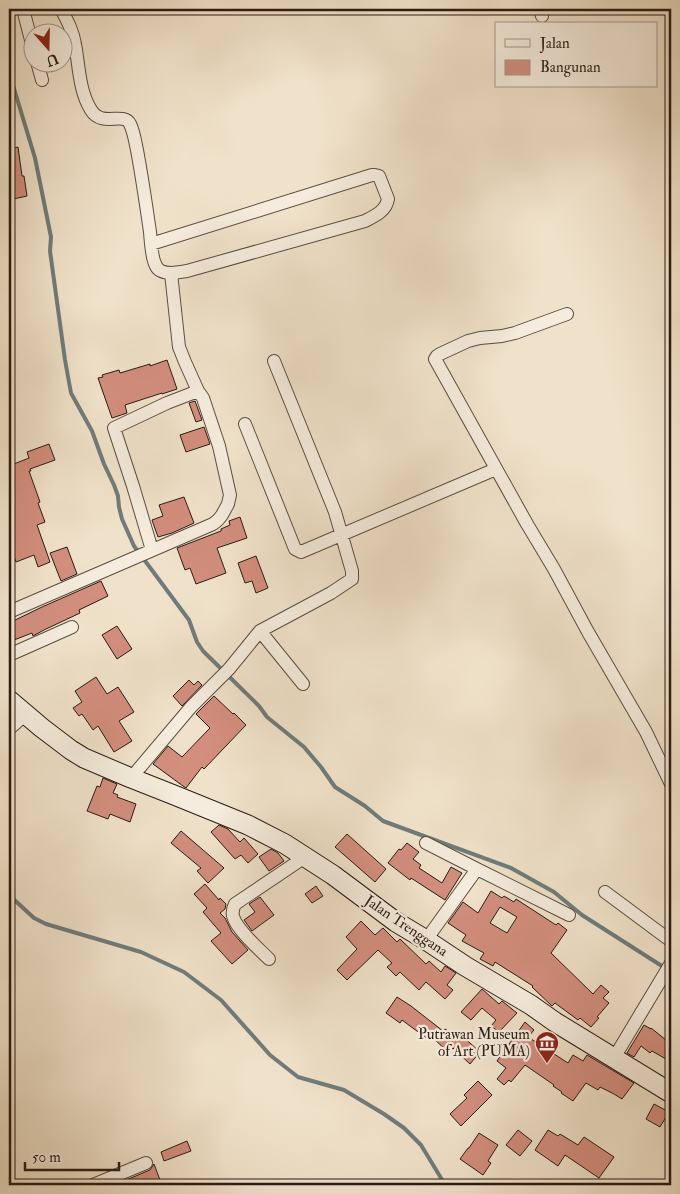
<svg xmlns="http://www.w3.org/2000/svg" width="680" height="1194" font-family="'IM FELL Double Pica',serif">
	<rect width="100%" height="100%" fill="#f0e2ca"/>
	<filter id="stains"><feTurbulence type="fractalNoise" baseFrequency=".004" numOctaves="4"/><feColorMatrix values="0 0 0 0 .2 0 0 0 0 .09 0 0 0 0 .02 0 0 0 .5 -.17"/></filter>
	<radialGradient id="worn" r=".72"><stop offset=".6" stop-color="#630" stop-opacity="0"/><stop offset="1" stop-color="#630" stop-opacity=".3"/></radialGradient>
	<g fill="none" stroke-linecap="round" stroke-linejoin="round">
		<!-- stream -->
		<path stroke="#6f7c7b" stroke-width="4" d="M9 23 12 32 9 43
			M9 72 35 158 51 237 50 251 65 360 71 393 92 431 104 464 114 485 118 496 119 507 122 519 134 546 189 620 197 642 203 651 259 706 267 717 304 747 321 767 335 787 365 806 383 821 511 868 554 892 582 915 665 968
			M9 895 34 918 46 924 141 952 184 972 221 1000 270 1055 298 1077 344 1090 384 1114 404 1128 421 1145 444 1183 451 1185"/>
	</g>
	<!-- building -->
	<path fill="#d38e7e" stroke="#291b13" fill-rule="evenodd" d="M18 147 22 176H24L27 196 9 200V149Z
		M167 360 177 389 162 394V393L125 405 127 413 112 418 98 378 103 377 102 375 119 370 120 373 150 364V366Z
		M195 401 202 420 196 422 189 403Z
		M204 427 210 444 186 452 180 435Z
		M49 444 55 460 30 469 31 471H29L40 502 38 503 45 522 37 525 50 562 38 567 34 555 16 562 9 542V466L29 458 27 452Z
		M184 497 194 523 172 533 158 537 152 520 163 516 159 505Z
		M240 517 247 538 217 548 226 573 196 584 190 568 185 570 177 548 221 531V529L230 525 229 521Z
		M67 547 77 574 61 581 50 553Z
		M256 556 268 588 256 593 252 581 245 583 238 563Z
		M101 581 108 596 79 610 80 613 44 630 33 636 32 633 9 642V623L42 607Z
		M117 626 132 649 117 659 102 635Z
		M96 677 107 694 118 687 134 712 119 721 132 741 114 752 98 726 93 730 82 714 79 716 73 708 82 702 75 691Z
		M189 680 194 685 198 681 202 685 182 706 173 696Z
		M214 696 233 714 234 713 246 725 204 769 202 767 186 788 183 786 153 764 168 746 182 757 210 728 196 714Z
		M103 778 117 784 113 793 118 795 117 797 136 804 130 822 110 814 108 819 87 811 97 786 100 787Z
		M219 825 228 829 240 842 244 838 258 854 248 863 241 855 235 859 211 832Z
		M181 831 224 868 208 883 197 871 201 868 171 843Z
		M347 834 386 869 375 882 335 847Z
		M407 843 419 852 413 859 421 865 419 868 442 883 451 867 462 873 445 900 411 878 410 880 388 863 399 849 401 850Z
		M271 849 278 853 284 861 269 871 259 857Z
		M205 884 219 900 220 898 226 904 225 909 220 913 225 918 232 932 248 950 232 964 211 941 221 933 203 912 207 908 194 894Z
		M316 886 323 896 312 903 305 894Z
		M491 891 502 898 504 896 514 902 516 899 556 925 558 923 567 930 551 953 593 994 601 985 609 992 603 998 609 1003 597 1017 599 1018 591 1027 580 1018 578 1020 555 1003 552 1006 532 987 533 986 495 962 493 966 480 959 484 953 462 941 466 935 448 923 463 902 478 913ZM500 907 517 917 507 933 490 923Z
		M260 897 274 915 252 931 244 920 255 912 249 904Z
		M361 921 375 935 383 928 397 942 400 939 426 964 429 961 441 972 445 966 456 973 447 985 453 990 445 999 426 982 419 990 400 972 396 976 387 967 392 963 378 950 347 980 337 970 357 949 346 937Z
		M482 989 499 1004 502 1001 517 1013 499 1032 491 1026 496 1020 482 1008 471 1020 461 1012Z
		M397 997 411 1006 443 1031 445 1029 458 1037 460 1034 480 1052 470 1064 453 1048 449 1053 432 1037 429 1040 402 1020 400 1023 386 1013Z
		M525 1022 534 1030 528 1037 568 1063 573 1055 583 1061 587 1055 634 1083 622 1099 614 1094 600 1087 598 1090 586 1083 573 1101 561 1093 562 1092 553 1086 554 1085 525 1065 511 1082 509 1080 504 1085 497 1079 506 1068 497 1061Z
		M644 1025 651 1029V1028L671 1044V1062L652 1051 650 1053 641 1046 634 1057 627 1053Z
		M478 1081 492 1095 461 1126 450 1114 467 1098 464 1095Z
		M654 1104 669 1112 660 1127 646 1119Z
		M518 1130 532 1141 520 1156 506 1145Z
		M548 1130 558 1136 560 1134 578 1145 584 1137 614 1157 599 1178 565 1155 558 1166 535 1150Z
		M479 1133 498 1145 488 1161 491 1163 483 1175 460 1159 468 1148H469Z
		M187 1141 191 1151 164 1161 161 1152Z
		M154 1164 160 1180 145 1185H120L119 1183 150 1170Z"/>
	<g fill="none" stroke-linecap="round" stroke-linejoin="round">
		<!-- street casing -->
		<g stroke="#5b4d41" stroke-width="14">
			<path id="street" d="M23 9 32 44
				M61 9C67 20 73 31 75 44 79 65 79 91 91 110 102 128 124 111 130 124 134 132 135 141 137 150 142 177 146 204 150 232 151 242 151 257 156 266 157 268 159 270 161 271 169 275 180 272 187 271L365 221C375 216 386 211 388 199L379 176 375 175H372L151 244
				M540 9 542 16
				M37 62 42 80
				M567 314 515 333 502 336 480 338 468 341 440 354 437 356 435 359 527 524 554 569 588 632 646 732 671 784
				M245 424 295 549 301 552 496 469
				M152 550 133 486 114 428 167 403 198 391
				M9 612 213 524 218 520 222 515 228 504 230 495 219 446 203 398 198 391 185 362 179 347 171 273
				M260 631 303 684
				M9 655 72 627
				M9 729 25 715
				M131 778 191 707 229 669 260 631 331 593 352 579V571L335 512 274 361
				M426 843 477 869 426 940
				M477 869 569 915
				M605 892 671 941
				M269 959C259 949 236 929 233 916 232 911 233 908 235 904L305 857
				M614 1058 671 963
				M93 1185 146 1163"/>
		</g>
		<!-- secondary casing -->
		<g stroke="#291b13" stroke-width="21">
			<path id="secondary" d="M9 700 42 728 71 750 84 758 131 778 174 795 248 825 285 844 333 875 396 922 426 940 465 966 531 1005 555 1022 671 1093"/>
		</g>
		<!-- street -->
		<use href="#street" stroke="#f5ecdd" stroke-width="12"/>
		<!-- secondary -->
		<use href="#secondary" stroke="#f5ecdd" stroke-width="19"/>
	</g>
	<!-- icons -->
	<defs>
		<g id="museum-pin" transform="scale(1.25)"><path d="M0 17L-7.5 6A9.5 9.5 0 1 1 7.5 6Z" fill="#8f2418" stroke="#f5ecdd"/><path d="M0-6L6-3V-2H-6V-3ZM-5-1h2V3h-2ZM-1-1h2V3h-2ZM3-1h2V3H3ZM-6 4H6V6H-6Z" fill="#fff"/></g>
	</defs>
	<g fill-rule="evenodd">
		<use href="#museum-pin" x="547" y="1043"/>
	</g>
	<g text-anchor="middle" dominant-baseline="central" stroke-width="4.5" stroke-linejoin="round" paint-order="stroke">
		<!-- street labels -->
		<g font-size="15" fill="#291b13" stroke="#f5ecdd">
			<text transform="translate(406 926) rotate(34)">Jalan Trenggana</text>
		</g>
		<!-- poi labels -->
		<g font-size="15" fill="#291b13" stroke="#f5ecdd" text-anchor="end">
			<text x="530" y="1034">Putrawan Museum<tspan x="530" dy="17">of Art (PUMA)</tspan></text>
		</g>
	</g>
	<!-- margin -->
	<rect width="680" height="1194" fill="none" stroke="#f0e2ca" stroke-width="30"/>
	<rect x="10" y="10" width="660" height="1174" fill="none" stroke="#291b13" stroke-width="2.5"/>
	<rect x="15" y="15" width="650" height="1164" fill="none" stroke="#291b13"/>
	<!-- legend -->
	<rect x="495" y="22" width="162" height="65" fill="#f5ecdd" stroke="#a3988c"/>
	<rect x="505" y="39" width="25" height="8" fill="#f5ecdd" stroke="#a3988c"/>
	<text x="540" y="48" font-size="15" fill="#291b13">Jalan</text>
	<rect x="505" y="60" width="25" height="15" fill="#d38e7e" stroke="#a3988c"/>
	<text x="540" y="72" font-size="15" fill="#291b13">Bangunan</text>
	<!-- north arrow -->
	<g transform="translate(48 48) rotate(160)"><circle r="24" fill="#f5ecdd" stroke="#a3988c"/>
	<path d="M0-4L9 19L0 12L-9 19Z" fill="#8f2418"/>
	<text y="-8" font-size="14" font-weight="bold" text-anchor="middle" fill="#291b13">U</text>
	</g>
	<!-- scale -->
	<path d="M25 1162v8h94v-8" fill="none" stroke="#291b13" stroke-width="2.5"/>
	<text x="32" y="1162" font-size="15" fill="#291b13" stroke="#f5ecdd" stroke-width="4" paint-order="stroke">50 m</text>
	<rect width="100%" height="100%" filter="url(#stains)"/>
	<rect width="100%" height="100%" fill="url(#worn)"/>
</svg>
